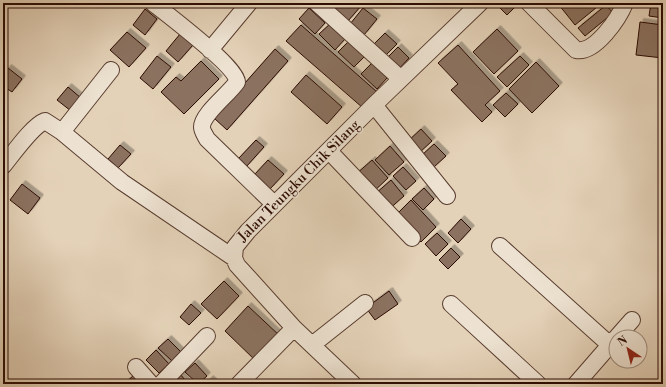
<svg xmlns="http://www.w3.org/2000/svg" width="666" height="387" font-family="'Libre Bodoni',serif">
	<defs>
		<filter id="shadow"><feDropShadow dx="3.5" dy="-3.5" stdDeviation="0" flood-color="#0004"/></filter>
	</defs>
	<rect width="100%" height="100%" fill="#e4d2b8"/>
	<filter id="stains"><feTurbulence type="fractalNoise" baseFrequency=".005" numOctaves="4"/><feColorMatrix values="0 0 0 0 .2 0 0 0 0 .09 0 0 0 0 .02 0 0 0 .5 -.17"/></filter>
	<radialGradient id="worn" r=".72"><stop offset=".6" stop-color="#630" stop-opacity="0"/><stop offset="1" stop-color="#630" stop-opacity=".3"/></radialGradient>
	<!-- building -->
	<path fill="#8b7261" stroke="#2b0b02" filter="url(#shadow)" d="M328 3H338L334 8Z
		M340 3H358L361 6 348 21 335 9Z
		M495 3H517L518 4 507 15Z
		M561 3H602L575 25 559 5Z
		M651 3H663V18L649 16Z
		M606 5 613 13 585 36 578 28Z
		M309 8 325 23 315 34 299 19Z
		M363 8 377 19 364 35 350 24Z
		M145 9 157 19 145 35 133 25Z
		M640 22 663 25V58L636 55Z
		M330 24 345 39 335 50 319 34Z
		M301 25 377 92 363 108 286 41Z
		M497 29 518 51 494 74 473 52Z
		M127 32 146 48 129 67 110 50Z
		M385 33 397 44 385 56 373 45Z
		M180 34 193 45 178 62 166 51Z
		M349 41 365 56 354 67 338 52Z
		M458 45 500 91 485 105 492 112 482 122 451 90 458 84 438 63Z
		M398 47 409 58 397 71 385 60Z
		M275 49 288 61 227 130 214 118Z
		M157 56 171 67 153 89 140 78Z
		M520 56 529 65 507 87 497 77Z
		M201 61 219 79 184 114 161 92 176 77 181 81Z
		M536 62 559 86 532 113 509 89Z
		M372 63 387 78 377 89 361 74Z
		M8 68 22 79 12 92 3 86V74Z
		M306 75 342 107 327 124 291 92Z
		M68 87 81 98 71 111 57 100Z
		M506 93 518 104 505 117 493 105Z
		M421 129 432 141 418 154 407 142Z
		M256 140 264 147 246 167 238 159Z
		M434 144 446 156 434 167 422 155Z
		M120 145 131 154 118 168 108 159Z
		M390 146 404 162 389 175 375 160Z
		M268 160 284 174 270 189 254 175Z
		M372 160 388 178 371 194 355 175Z
		M403 167 416 181 406 190 393 176Z
		M391 180 404 196 387 211 374 195Z
		M22 184 40 198 28 214 10 200Z
		M424 188 434 199 423 210 412 199Z
		M411 200 436 227 421 242 395 216Z
		M461 219 471 229 458 243 448 233Z
		M437 233 448 244 436 256 425 244Z
		M451 248 460 257 448 269 439 260Z
		M224 281 239 296 217 319 201 304Z
		M389 291 398 304 375 320 366 308Z
		M191 304 201 313 189 325 180 317Z
		M248 306 281 337 257 362 225 331Z
		M168 339 181 352 172 361 158 348Z
		M156 350 169 364 159 373 146 360Z
		M195 363 207 376 198 384 185 372Z
		M181 375 188 384H171Z
		M133 376 141 384H124Z
		M210 379 215 384H205Z"/>
	<g fill="none" stroke-linecap="round" stroke-linejoin="round">
		<!-- minor casing -->
		<g stroke="#593d30" stroke-width="18">
			<path id="minor" d="M153 3C168 15 237 67 237 82 229 94 202 114 202 127 202 131 205 135 207 139L274 204
				M317 3 401 79
				M529 3 576 50C595 54 619 18 625 3
				M210 50 249 3
				M374 105 447 196
				M62 132 111 70
				M329 151 412 238
				M3 166C13 154 32 126 45 121L62 132 122 182 234 258
				M500 246 610 345
				M451 304 538 384
				M617 337 632 320
				M312 345 365 303
				M136 367 151 384
				M161 384 207 336
				M239 384 294 328
				M353 384 294 328 237 265 234 258 235 247 248 231 374 105 480 3
				M576 384 616 338"/>
		</g>
		<!-- minor -->
		<use href="#minor" stroke="#ede2d1" stroke-width="16"/>
	</g>
	<g text-anchor="middle" dominant-baseline="central" stroke-width="3" stroke-linejoin="round" paint-order="stroke">
		<!-- street labels -->
		<g font-size="14" fill="#2b0b02" stroke="#ede2d1">
			<text transform="translate(299 181) rotate(-45)">Jalan Teungku Chik Silang</text>
		</g>
	</g>
	<!-- margin -->
	<rect width="666" height="387" fill="none" stroke="#e4d2b8" stroke-width="16"/>
	<rect x="4" y="4" width="658" height="379" fill="none" stroke="#2b0b02" stroke-width="2"/>
	<rect x="8" y="8" width="650" height="371" fill="none" stroke="#2b0b02"/>
	<!-- north arrow -->
	<g transform="translate(628 349) rotate(325)"><circle r="19" fill="#ede2d1" stroke="#9f8c7e"/>
	<path d="M0-3L7 15L0 10L-7 15Z" fill="#8f2418"/>
	<text y="-6" font-size="11" font-weight="bold" text-anchor="middle" fill="#2b0b02">N</text>
	</g>
	<rect width="100%" height="100%" filter="url(#stains)"/>
	<rect width="100%" height="100%" fill="url(#worn)"/>
</svg>
